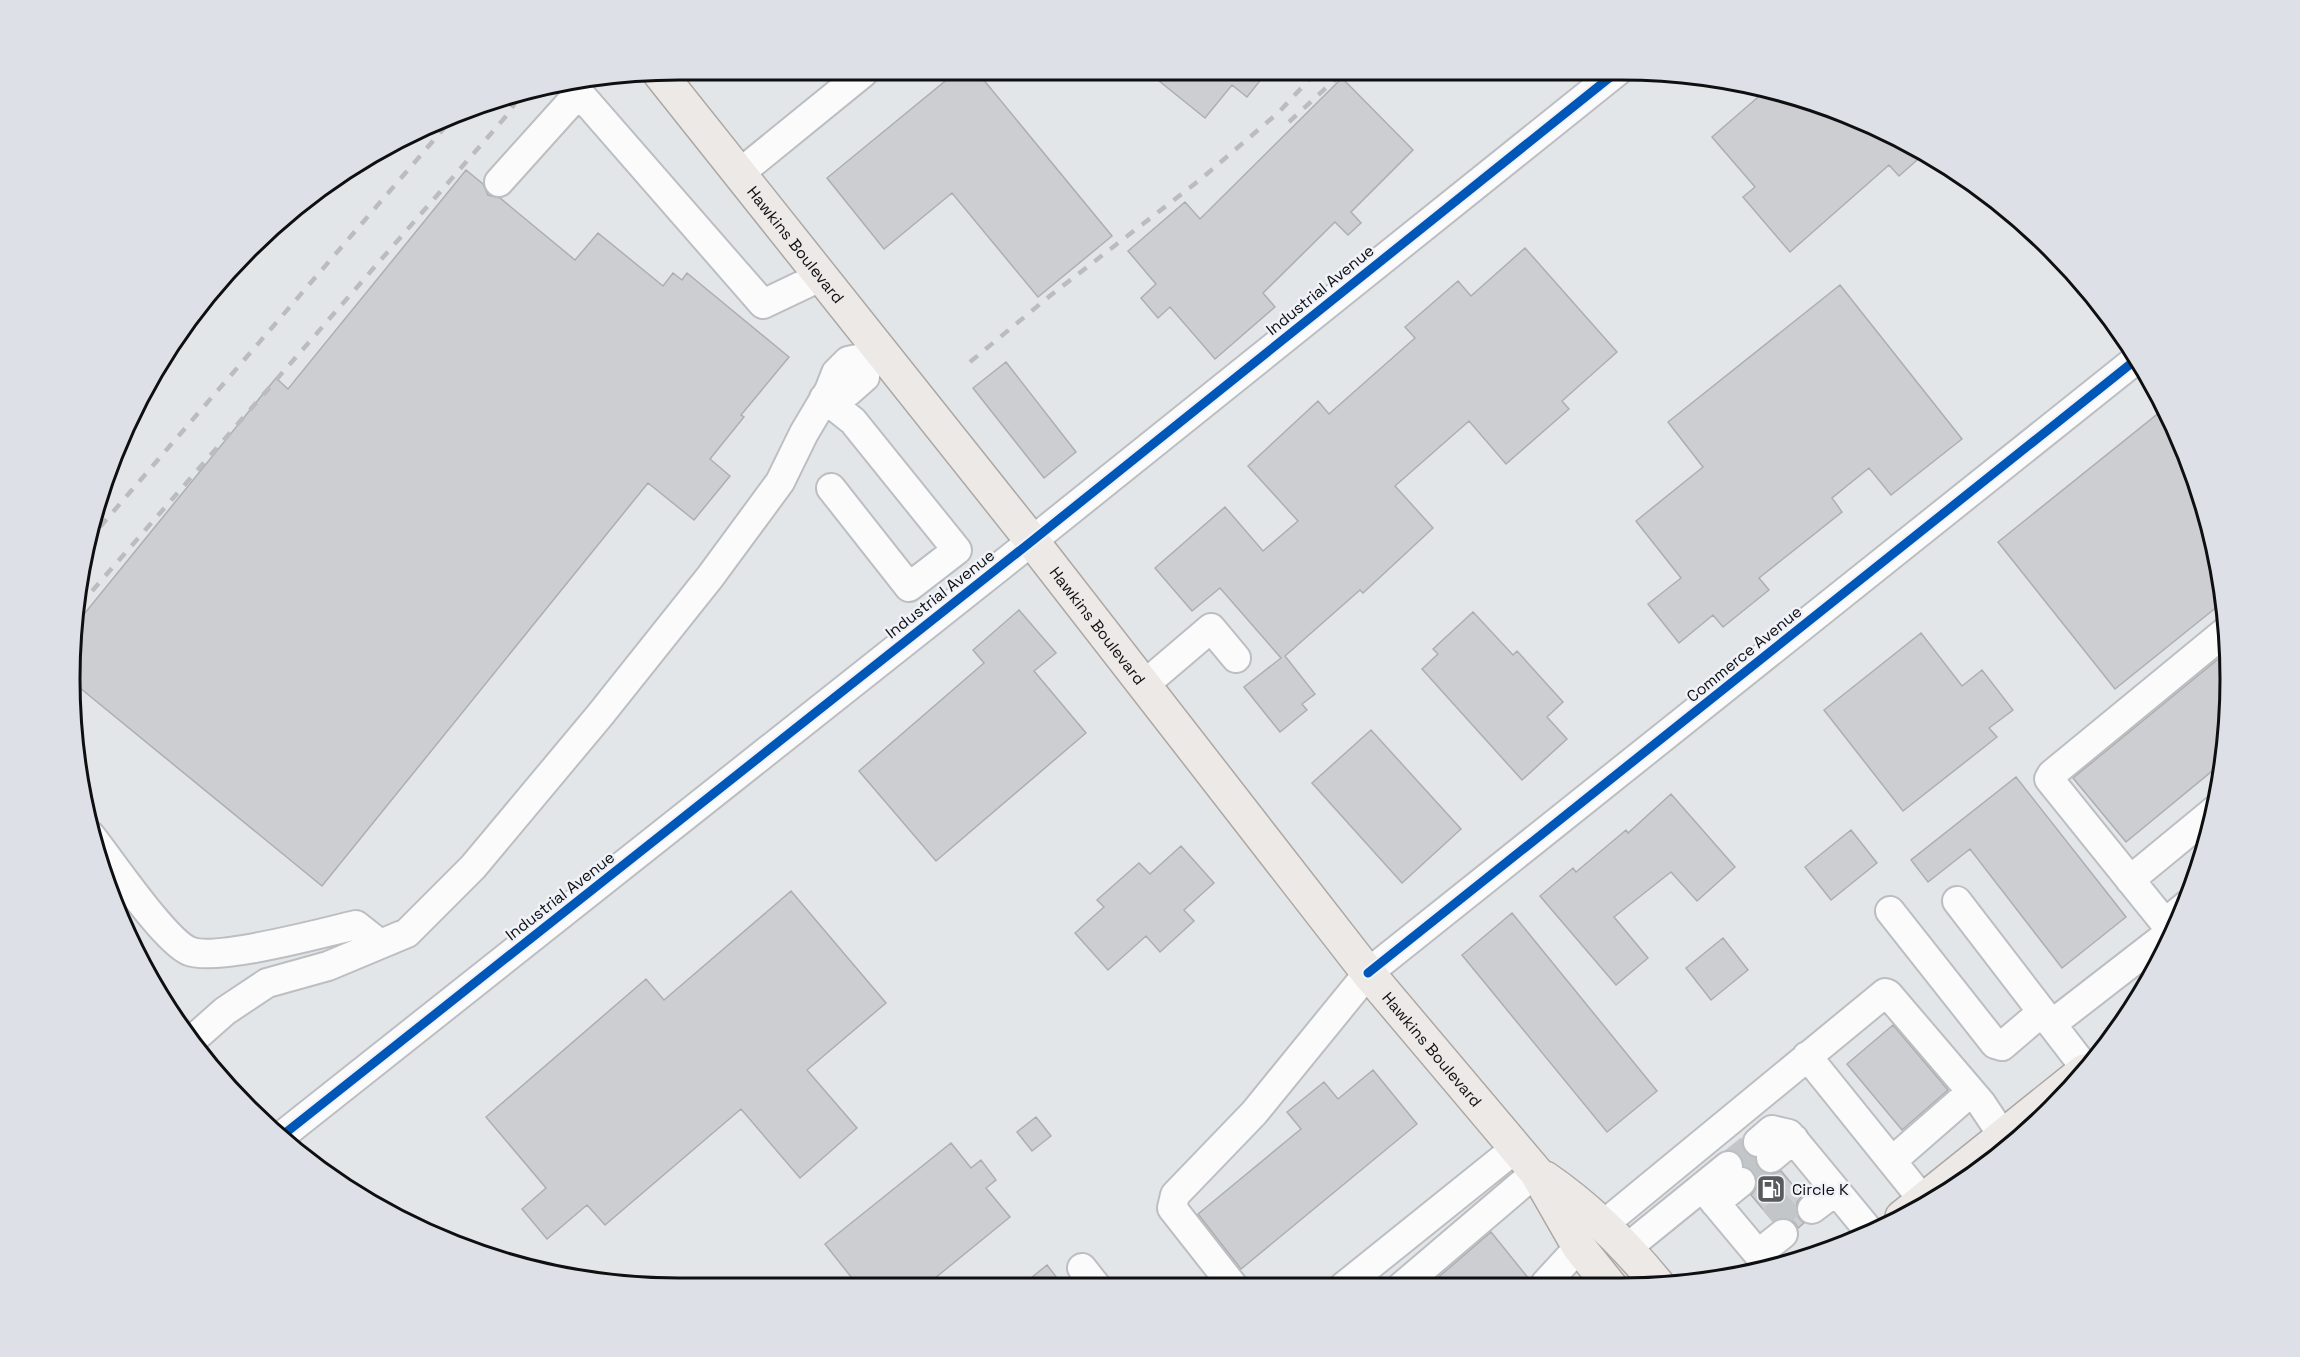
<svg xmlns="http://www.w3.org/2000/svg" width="2300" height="1357" font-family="'Space Grotesk',sans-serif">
	<rect width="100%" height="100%" fill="#e3e6e9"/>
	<!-- building -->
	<path fill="#cdced1" stroke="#adaeb0" stroke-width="1.5" d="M1148 72H1267L1247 97 1232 85 1205 118Z
		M955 73H978L1112 236 1038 297 952 193 884 249 827 178Z
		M1342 78 1413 150 1351 212 1361 223 1348 235 1335 222 1263 293 1275 307 1215 359 1170 307 1158 318 1141 298 1156 284 1128 251 1185 202 1200 219Z
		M1765 91 1817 101 1924 154 1899 176 1889 165 1790 252 1743 197 1755 187 1712 137Z
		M466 170 483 184 488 195 500 198 575 260 598 233 663 286 673 273 682 280 687 273 789 357 741 415 744 417 710 459 730 476 694 520 648 483 322 886 69 679 76 624 276 378 288 389Z
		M1525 248 1617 352 1562 401 1569 409 1506 464 1469 421 1395 486 1433 528 1363 593 1360 590 1285 656 1315 694 1302 704 1307 710 1280 732 1244 687 1281 658 1220 588 1192 611 1155 568 1225 507 1263 551 1298 521 1248 466 1318 401 1329 414 1415 338 1405 327 1458 281 1471 296Z
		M1840 285 1962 439 1891 495 1869 468 1832 498 1842 512 1759 578 1769 590 1723 627 1713 615 1679 643 1648 604 1681 578 1636 521 1703 467 1668 422Z
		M1006 362 1076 452 1044 478 973 388Z
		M2165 408 2184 445 2219 559 2223 602 2115 689 1998 542Z
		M1019 610 1056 653 1034 671 1086 733 936 861 859 771 984 663 973 650Z
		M1473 612 1513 655 1517 651 1563 702 1547 717 1567 739 1522 780 1422 669 1438 654 1433 649Z
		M1921 633 1962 686 1982 670 2013 710 1989 728 1997 737 1903 811 1824 710Z
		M2228 651 2231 678 2223 762 2126 842 2073 778Z
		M1371 730 1461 829 1402 883 1312 783Z
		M2016 777 2126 917 2062 968 1970 849 1928 882 1911 860Z
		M1671 794 1735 867 1697 901 1671 872 1614 917 1648 958 1616 985 1540 896 1573 868 1576 872 1626 830 1628 833Z
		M1851 830 1877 863 1831 900 1805 867Z
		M1181 846 1214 883 1184 910 1194 921 1160 952 1146 936 1108 970 1075 933 1104 907 1097 900 1139 863 1150 874Z
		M791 891 886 1003 807 1070 857 1128 800 1178 741 1109 605 1225 587 1205 547 1239 522 1209 546 1188 486 1117 646 979 664 1000Z
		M1512 913 1657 1091 1607 1132 1462 955Z
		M1723 938 1748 970 1711 1000 1686 968Z
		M1893 1025 1948 1090 1902 1130 1847 1064Z
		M1373 1070 1417 1124 1241 1269 1198 1214 1301 1129 1287 1112 1324 1082 1338 1099Z
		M1036 1117 1051 1136 1032 1151 1017 1132Z
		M951 1143 971 1168 981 1160 996 1180 986 1188 1010 1217 924 1287H859L825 1244Z
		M1743 1148 1746 1153 1755 1158 1758 1168 1765 1173 1773 1174 1781 1171 1802 1196 1797 1202 1796 1210 1799 1218 1804 1223 1798 1228 1795 1223 1788 1218H1780L1773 1221 1751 1195 1757 1187V1179L1753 1171 1744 1166 1741 1156 1738 1153Z
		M1491 1232 1529 1279V1287H1427Z
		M1047 1265 1064 1287H1020Z"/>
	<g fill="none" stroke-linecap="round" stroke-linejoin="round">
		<!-- minor-tunnel -->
		<path stroke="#c3c6c9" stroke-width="28" stroke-dasharray="28 14" stroke-linecap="butt" d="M1728 1166 1758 1142
			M1741 1182 1771 1158
			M1771 1220 1801 1195"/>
		<!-- minor casing -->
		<g stroke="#bcbec1" stroke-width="32">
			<path id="minor" d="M740 173 863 73
				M499 182 579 93 763 304 822 276
				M829 391 848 392 865 377 867 357
				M824 398 853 421 957 550 909 587 831 488
				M1144 685 1211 628 1236 658
				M91 836C111 861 164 940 189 951 216 962 322 933 356 925L380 944
				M2130 880 2215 810
				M1957 901 2086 1069
				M1890 911 1995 1044 2002 1046 2042 1012
				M2165 923 2187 905
				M2173 933 2049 779 2052 774 2226 631
				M2052 1024 2172 931
				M190 1042 225 1011 267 983 328 966 407 933 473 867 600 715 710 577 780 482 804 433 829 391 836 373 848 361 867 357 878 347
				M1807 1056 1923 1200
				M279 1138 1032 541 1619 70
				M1758 1142 1772 1130 1789 1134 1870 1232
				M1771 1158 1794 1139
				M1892 1161 1971 1092
				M1702 1187 1758 1254
				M1715 1203 1741 1182
				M1812 1209 1836 1191
				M1603 1225 1885 993 1888 994 1981 1103 2003 1136
				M1627 1248 1728 1166
				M1768 1266 1758 1254 1783 1234
				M1082 1268 1097 1287
				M1234 1287 1172 1208 1175 1195 1254 1113 1368 973 2138 358
				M1343 1287 1516 1148
				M1401 1287 1536 1172
				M1547 1287 1545 1284 1579 1247"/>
		</g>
		<!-- major casing -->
		<g stroke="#ada7a3" stroke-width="36">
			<g id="major">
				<path id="s1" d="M660 74 1032 541 1368 973 1536 1172 1579 1247 1611 1287"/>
				<path d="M1545 1178C1589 1208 1626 1245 1660 1287"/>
				<path d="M1902 1217 2084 1071"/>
			</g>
		</g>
		<!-- minor -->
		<use href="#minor" stroke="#fbfbfc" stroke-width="28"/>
		<!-- major -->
		<use href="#major" stroke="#ede9e7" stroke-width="33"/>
		<!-- rail -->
		<path stroke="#bcbcbd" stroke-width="4.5" stroke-dasharray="10 10" stroke-linecap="butt" d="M1289 122 1343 72
			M970 362 1051 295 1201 179 1279 112 1316 72
			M87 542 458 112
			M79 606 508 114 522 92"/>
		<!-- cycleway casing -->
		<g stroke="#eff2f8" stroke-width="13">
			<path id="cycleway" d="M1368 973 2138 358
				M279 1138 1032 541 1619 70"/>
		</g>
		<!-- cycleway -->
		<use href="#cycleway" stroke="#0057b8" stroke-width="9"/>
	</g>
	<!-- icons -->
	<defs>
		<g id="fuel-square" transform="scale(1.5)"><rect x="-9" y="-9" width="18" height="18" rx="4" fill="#595a5d" stroke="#eff2f8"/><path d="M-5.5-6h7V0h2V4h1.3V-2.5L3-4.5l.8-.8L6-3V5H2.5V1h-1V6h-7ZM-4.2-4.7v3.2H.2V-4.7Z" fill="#fff"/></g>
	</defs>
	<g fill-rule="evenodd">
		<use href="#fuel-square" x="1771" y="1189"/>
	</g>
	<g text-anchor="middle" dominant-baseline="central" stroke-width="5" stroke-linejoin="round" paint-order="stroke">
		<!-- street labels -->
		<g font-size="16" fill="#0e0f11" stroke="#eff2f8">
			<text stroke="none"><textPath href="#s1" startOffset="218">Hawkins Boulevard</textPath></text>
			<text transform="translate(1320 290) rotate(-39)">Industrial Avenue</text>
			<text transform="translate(940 594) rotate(-38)">Industrial Avenue</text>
			<text stroke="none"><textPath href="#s1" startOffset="704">Hawkins Boulevard</textPath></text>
			<text transform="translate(1744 654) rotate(-39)">Commerce Avenue</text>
			<text transform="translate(560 896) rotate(-38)">Industrial Avenue</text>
			<text stroke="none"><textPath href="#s1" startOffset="1244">Hawkins Boulevard</textPath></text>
		</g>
		<!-- poi labels -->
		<g font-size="16" fill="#0e0f11" stroke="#eff2f8" text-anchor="start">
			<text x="1792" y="1189">Circle K</text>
		</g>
	</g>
	<!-- crop -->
	<path d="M0 0H2300V1357H0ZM679 80H1621A599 599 0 0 1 2220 679V679A599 599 0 0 1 1621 1278H679A599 599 0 0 1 80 679V679A599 599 0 0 1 679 80Z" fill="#dde0e6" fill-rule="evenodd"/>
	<path fill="none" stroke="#0e0f11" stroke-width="3" d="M679 80H1621A599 599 0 0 1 2220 679V679A599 599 0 0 1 1621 1278H679A599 599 0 0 1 80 679V679A599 599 0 0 1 679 80Z"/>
</svg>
